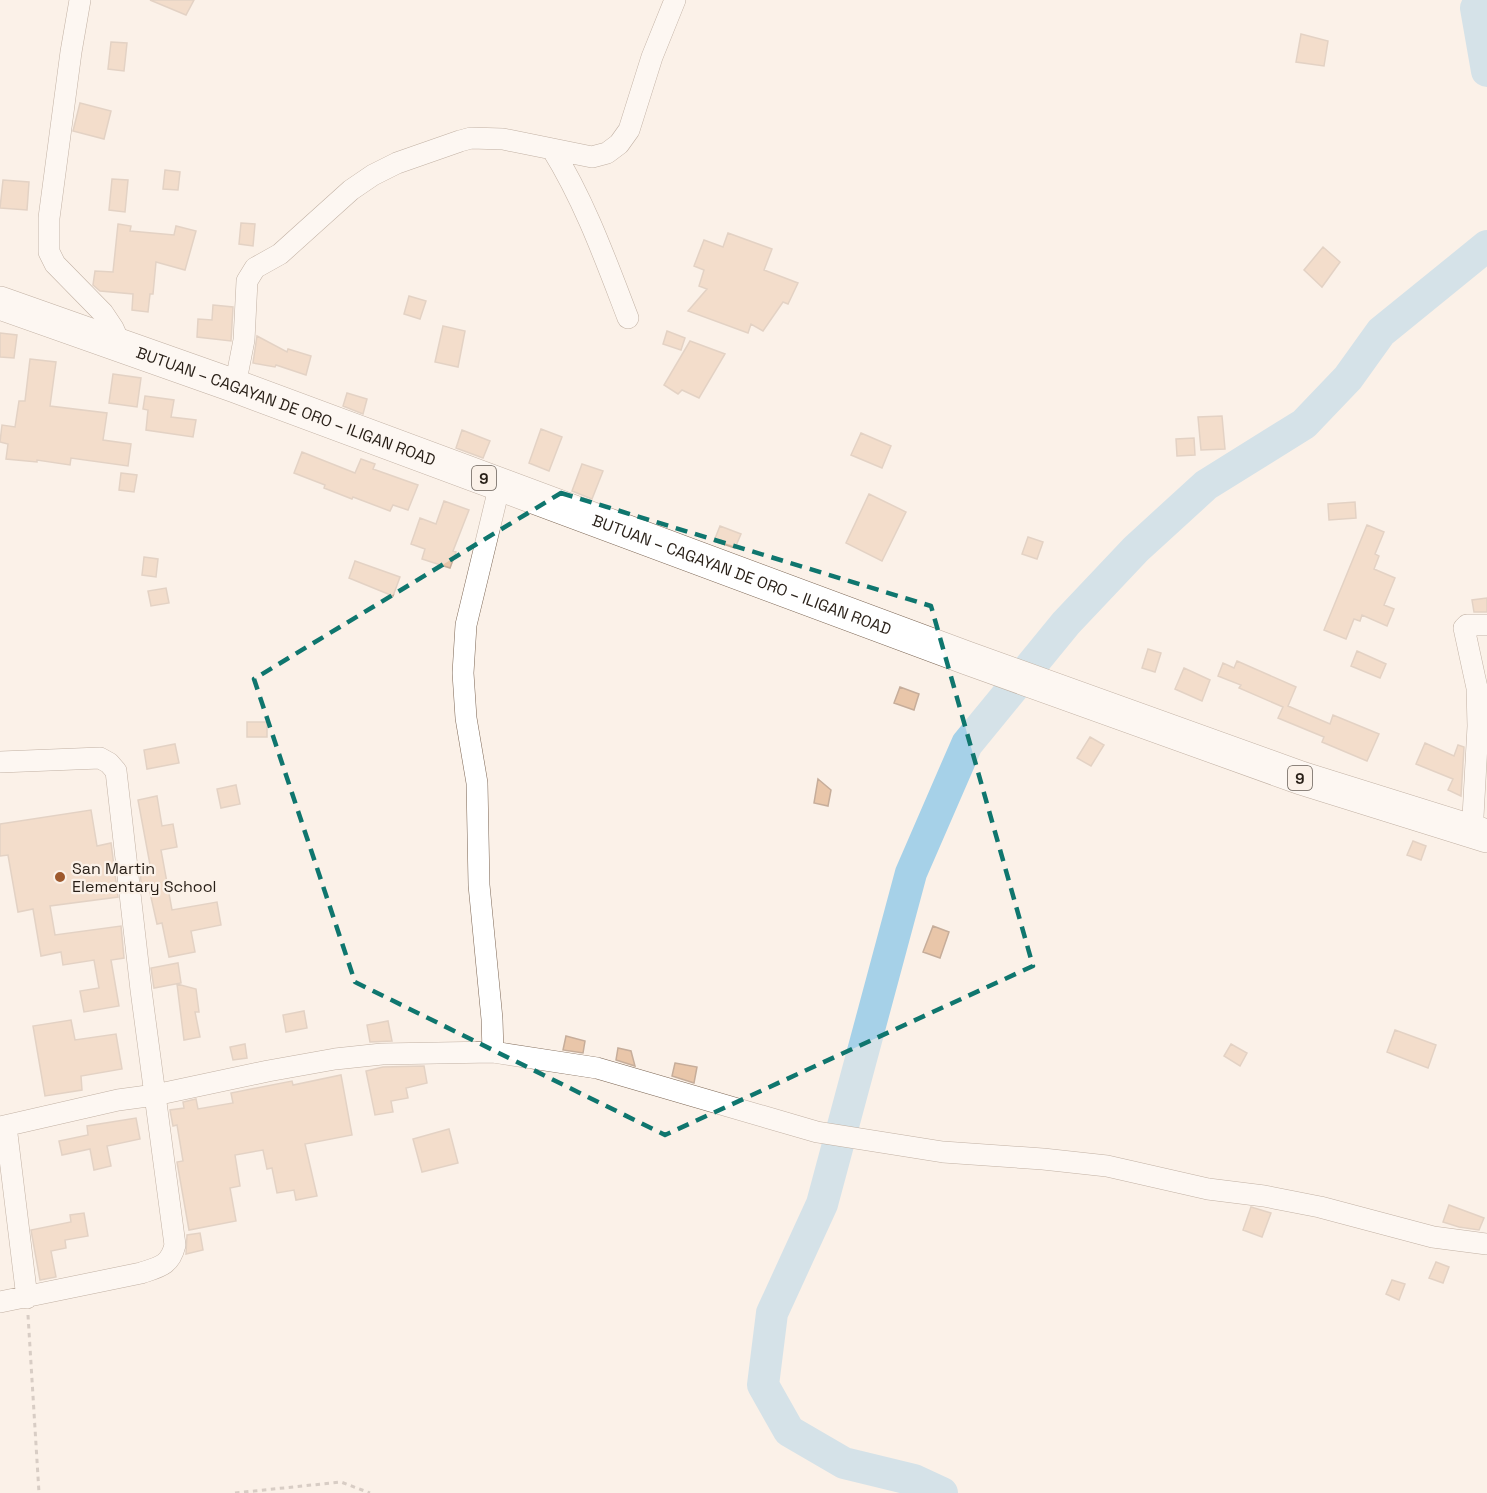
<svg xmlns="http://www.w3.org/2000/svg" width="1487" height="1493" font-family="'Space Grotesk',sans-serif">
	<rect width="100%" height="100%" fill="#fbf1e8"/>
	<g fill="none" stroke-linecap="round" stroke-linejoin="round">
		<!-- river -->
		<path stroke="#a6d1e8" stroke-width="32" d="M1481 0 1476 8 1487 71
			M942 1493 914 1480 844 1463 789 1431 763 1385 772 1313 822 1204 911 873 967 744 1066 623 1136 549 1206 485 1304 424 1348 378 1381 332 1487 246"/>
	</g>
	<!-- building -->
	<path fill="#e9c6a9" stroke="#c6ad9a" stroke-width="1.5" d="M150 0H194L186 15Z
		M1301 34 1328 41 1324 66 1296 62Z
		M111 42 127 43 124 71 108 69Z
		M80 103 111 111 104 139 73 131Z
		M165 170 180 172 178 190 163 189Z
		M112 179 128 180 125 212 109 210Z
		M3 180 29 182 27 210 0 208Z
		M241 223 255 224 253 246 239 244Z
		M118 224 131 226 130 231 174 235 176 226 196 231 185 270 156 262 153 294H150L148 312 132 310 133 294 100 291 93 285 95 271 113 272Z
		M728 233 772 249 764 270 798 283 788 304 783 302 763 331 751 324 748 333 688 311 707 289 699 286 704 270 694 266 704 240 723 247Z
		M1323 247 1340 262 1322 287 1304 270Z
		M409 296 426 301 420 319 404 314Z
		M213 305 233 307 231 341 197 337 198 319 212 320Z
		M443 326 465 331 458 367 435 362Z
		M667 331 685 338 681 350 663 344Z
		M0 333 17 335 14 358 0 357Z
		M257 336 287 352 288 349 311 356 306 375 276 365 275 367 253 363Z
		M690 341 725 354 699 398 682 390 678 394 664 385Z
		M30 359 56 362 50 406 107 413 103 440 131 444 128 466 71 458 70 465 37 460V462L6 459 8 444 0 442 2 425 15 427 19 401H25Z
		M113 374 141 378 137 407 109 403Z
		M347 393 367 399 363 414 343 406Z
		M145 396 174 400 171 417 196 420 193 437 146 430 148 410 143 409Z
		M1222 416 1225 449 1201 450 1198 417Z
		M541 429 562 437 549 471 529 463Z
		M462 430 490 441 483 458 456 448Z
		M861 433 891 446 882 468 851 455Z
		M1194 438 1195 455 1177 456 1176 439Z
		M302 452 355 473 361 459 375 464 373 469 418 485 408 510 393 505 390 511 353 497 352 499 324 488 325 485 294 473Z
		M582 464 603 471 592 499 572 491Z
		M121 473 137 475 134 492 119 490Z
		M869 494 906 512 882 561 846 543Z
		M444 501 469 510 453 551 456 552 450 568 422 559 425 549 411 544 420 518 436 524Z
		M1355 502 1356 518 1329 520 1328 504Z
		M1367 525 1384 532 1375 554 1379 556 1374 569 1395 578 1384 605 1394 609 1387 626 1362 615 1360 621 1354 619 1346 639 1324 630Z
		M720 526 741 534 735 548 714 541Z
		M1028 537 1043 542 1037 559 1022 554Z
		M144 557 158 559 156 577 142 575Z
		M355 561 400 577 393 596 349 578Z
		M166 588 169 603 151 606 148 591Z
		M1487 598V612H1474L1472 600Z
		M1148 649 1161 653 1155 672 1142 668Z
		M1357 651 1386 664 1380 678 1351 666Z
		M1237 661 1296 687 1288 706 1330 724 1333 715 1379 734 1367 761 1322 742 1324 737 1278 718 1283 707 1239 688 1241 685 1218 676 1223 663 1234 668Z
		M1184 668 1210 680 1202 701 1175 689Z
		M900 687 919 694 914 710 894 703Z
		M247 722H267V737H247Z
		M1090 737 1104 745 1091 766 1077 758Z
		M1425 743 1454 756 1458 745 1464 747 1461 796 1448 790 1453 779 1416 764Z
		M175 744 179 763 147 769 144 750Z
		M818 779 831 790 828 806 814 803Z
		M236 785 240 804 221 808 217 789Z
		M157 796 162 826 173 824 177 847 161 850 172 910 217 902 221 925 191 931 195 952 169 957 162 923 157 924 149 888 142 890 140 872 151 870 138 800Z
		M91 810 97 846 111 843 118 897 50 906 55 935 121 926 124 958 111 960 119 1006 84 1012 80 991 99 988 94 960 63 965 61 952 41 956 33 909 18 912 8 855 0 856V824Z
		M1413 841 1426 846 1421 860 1407 855Z
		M933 926 949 932 940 958 923 952Z
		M178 963 181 983 154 988 151 968Z
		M177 984 196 989 199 1012H195L200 1037 184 1040Z
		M304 1011 307 1028 286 1032 283 1015Z
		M71 1020 75 1040 116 1034 122 1069 81 1076 82 1090 45 1096 33 1026Z
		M388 1021 392 1041 370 1042 367 1025Z
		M1395 1030 1436 1045 1428 1068 1387 1052Z
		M566 1036 585 1041 583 1053 563 1050Z
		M245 1044 247 1058 233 1060 230 1047Z
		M1231 1044 1247 1053 1240 1066 1224 1056Z
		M618 1048 631 1051 635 1066 616 1060Z
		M675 1063 697 1067 694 1083 672 1076Z
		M424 1066 427 1083 406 1088 408 1098 391 1101 393 1112 375 1115 366 1071 383 1067Z
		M341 1075 352 1135 305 1144 317 1196 296 1200 294 1190 277 1193 272 1168 267 1169 263 1150 235 1155 240 1186 230 1188 236 1221 189 1230 177 1162 183 1161 177 1125 173 1126 170 1110 184 1108 183 1102 196 1099 198 1109 233 1103 231 1093 292 1081 293 1085Z
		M136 1118 140 1139 107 1146 111 1166 94 1170 90 1149 62 1155 59 1141 88 1135 87 1126Z
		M449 1129 458 1163 422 1172 413 1139Z
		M1449 1205 1484 1218 1479 1230 1459 1227 1443 1222Z
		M1251 1207 1271 1213 1262 1237 1243 1230Z
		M84 1213 88 1236 65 1240 66 1248 51 1251 56 1277 40 1280 31 1230 71 1222 70 1215Z
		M200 1233 203 1250 186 1254 187 1235Z
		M1436 1262 1449 1267 1443 1283 1429 1278Z
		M1392 1280 1405 1284 1399 1300 1386 1294Z"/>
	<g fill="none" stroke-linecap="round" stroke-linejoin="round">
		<!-- minor casing -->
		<g stroke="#7b6553" stroke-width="22">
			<path id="minor" d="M80 0 71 52 49 218V252L55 264 103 313 113 328 121 346
				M552 149C585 202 606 261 628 318
				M235 386 244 340 247 281 255 268 280 254 351 190 373 175 397 163 460 141 471 138 503 139 592 157 607 153 619 144 629 130 652 57 675 0
				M0 762 100 758 109 763 116 771 141 990 175 1245C170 1266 159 1267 141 1273L0 1302
				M1470 831 1473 817 1478 726 1477 688 1464 628 1467 625H1487
				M493 1052 492 1019 479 885 477 783 466 718 463 673 466 625 500 484
				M6 1126 27 1298
				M0 1127 118 1100 155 1095 268 1071 335 1059 382 1054 493 1052 597 1068 817 1132 943 1152 1043 1159 1107 1166 1208 1189 1264 1196 1320 1207 1433 1237 1487 1244"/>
		</g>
		<!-- trunk casing -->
		<g stroke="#7b6553" stroke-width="34">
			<g id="trunk">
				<path id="s1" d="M0 303 235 386 967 658 1301 778 1487 836"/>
			</g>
		</g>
		<!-- path -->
		<path stroke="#ada39b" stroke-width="3" stroke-dasharray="4.5 4.5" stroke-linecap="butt" d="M28 1315 39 1493
			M235 1493 341 1482 370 1493"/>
		<!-- minor -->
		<use href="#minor" stroke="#fff" stroke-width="21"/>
		<!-- trunk -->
		<use href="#trunk" stroke="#fff" stroke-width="33"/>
	</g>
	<!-- marked area -->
	<path d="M0 0H1487V1493H0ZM561 493 931 606 1033 966 665 1135 355 982 254 679Z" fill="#fbf1e8" fill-opacity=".55" fill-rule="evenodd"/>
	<path fill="none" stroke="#0f766e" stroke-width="4.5" stroke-dasharray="12 8" stroke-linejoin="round" d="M561 493 931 606 1033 966 665 1135 355 982 254 679Z"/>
	<!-- markers -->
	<circle fill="#9e592d" stroke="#fbf1e8" stroke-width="2" cx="60" cy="877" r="6"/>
	<g text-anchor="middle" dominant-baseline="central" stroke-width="4.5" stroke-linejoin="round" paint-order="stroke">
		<!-- shield labels -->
		<g fill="#fbf1e8" stroke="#675e56" stroke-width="1.5">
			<rect x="472" y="466" width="24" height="24" rx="4.5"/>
			<rect x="1288" y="766" width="24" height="24" rx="4.5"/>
		</g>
		<g font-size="15" font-weight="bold" fill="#281f17">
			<text x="484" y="478">9</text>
			<text x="1300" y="778">9</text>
		</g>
		<!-- street labels -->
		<g font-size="16" fill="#281f17" stroke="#fbf1e8">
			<text stroke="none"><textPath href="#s1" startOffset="304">BUTUAN – CAGAYAN DE ORO – ILIGAN ROAD</textPath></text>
			<text stroke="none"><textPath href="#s1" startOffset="790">BUTUAN – CAGAYAN DE ORO – ILIGAN ROAD</textPath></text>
		</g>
		<!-- poi labels -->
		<g font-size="16" fill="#281f17" stroke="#fbf1e8" text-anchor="start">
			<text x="72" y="868">San Martin<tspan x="72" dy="18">Elementary School</tspan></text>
		</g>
	</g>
</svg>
